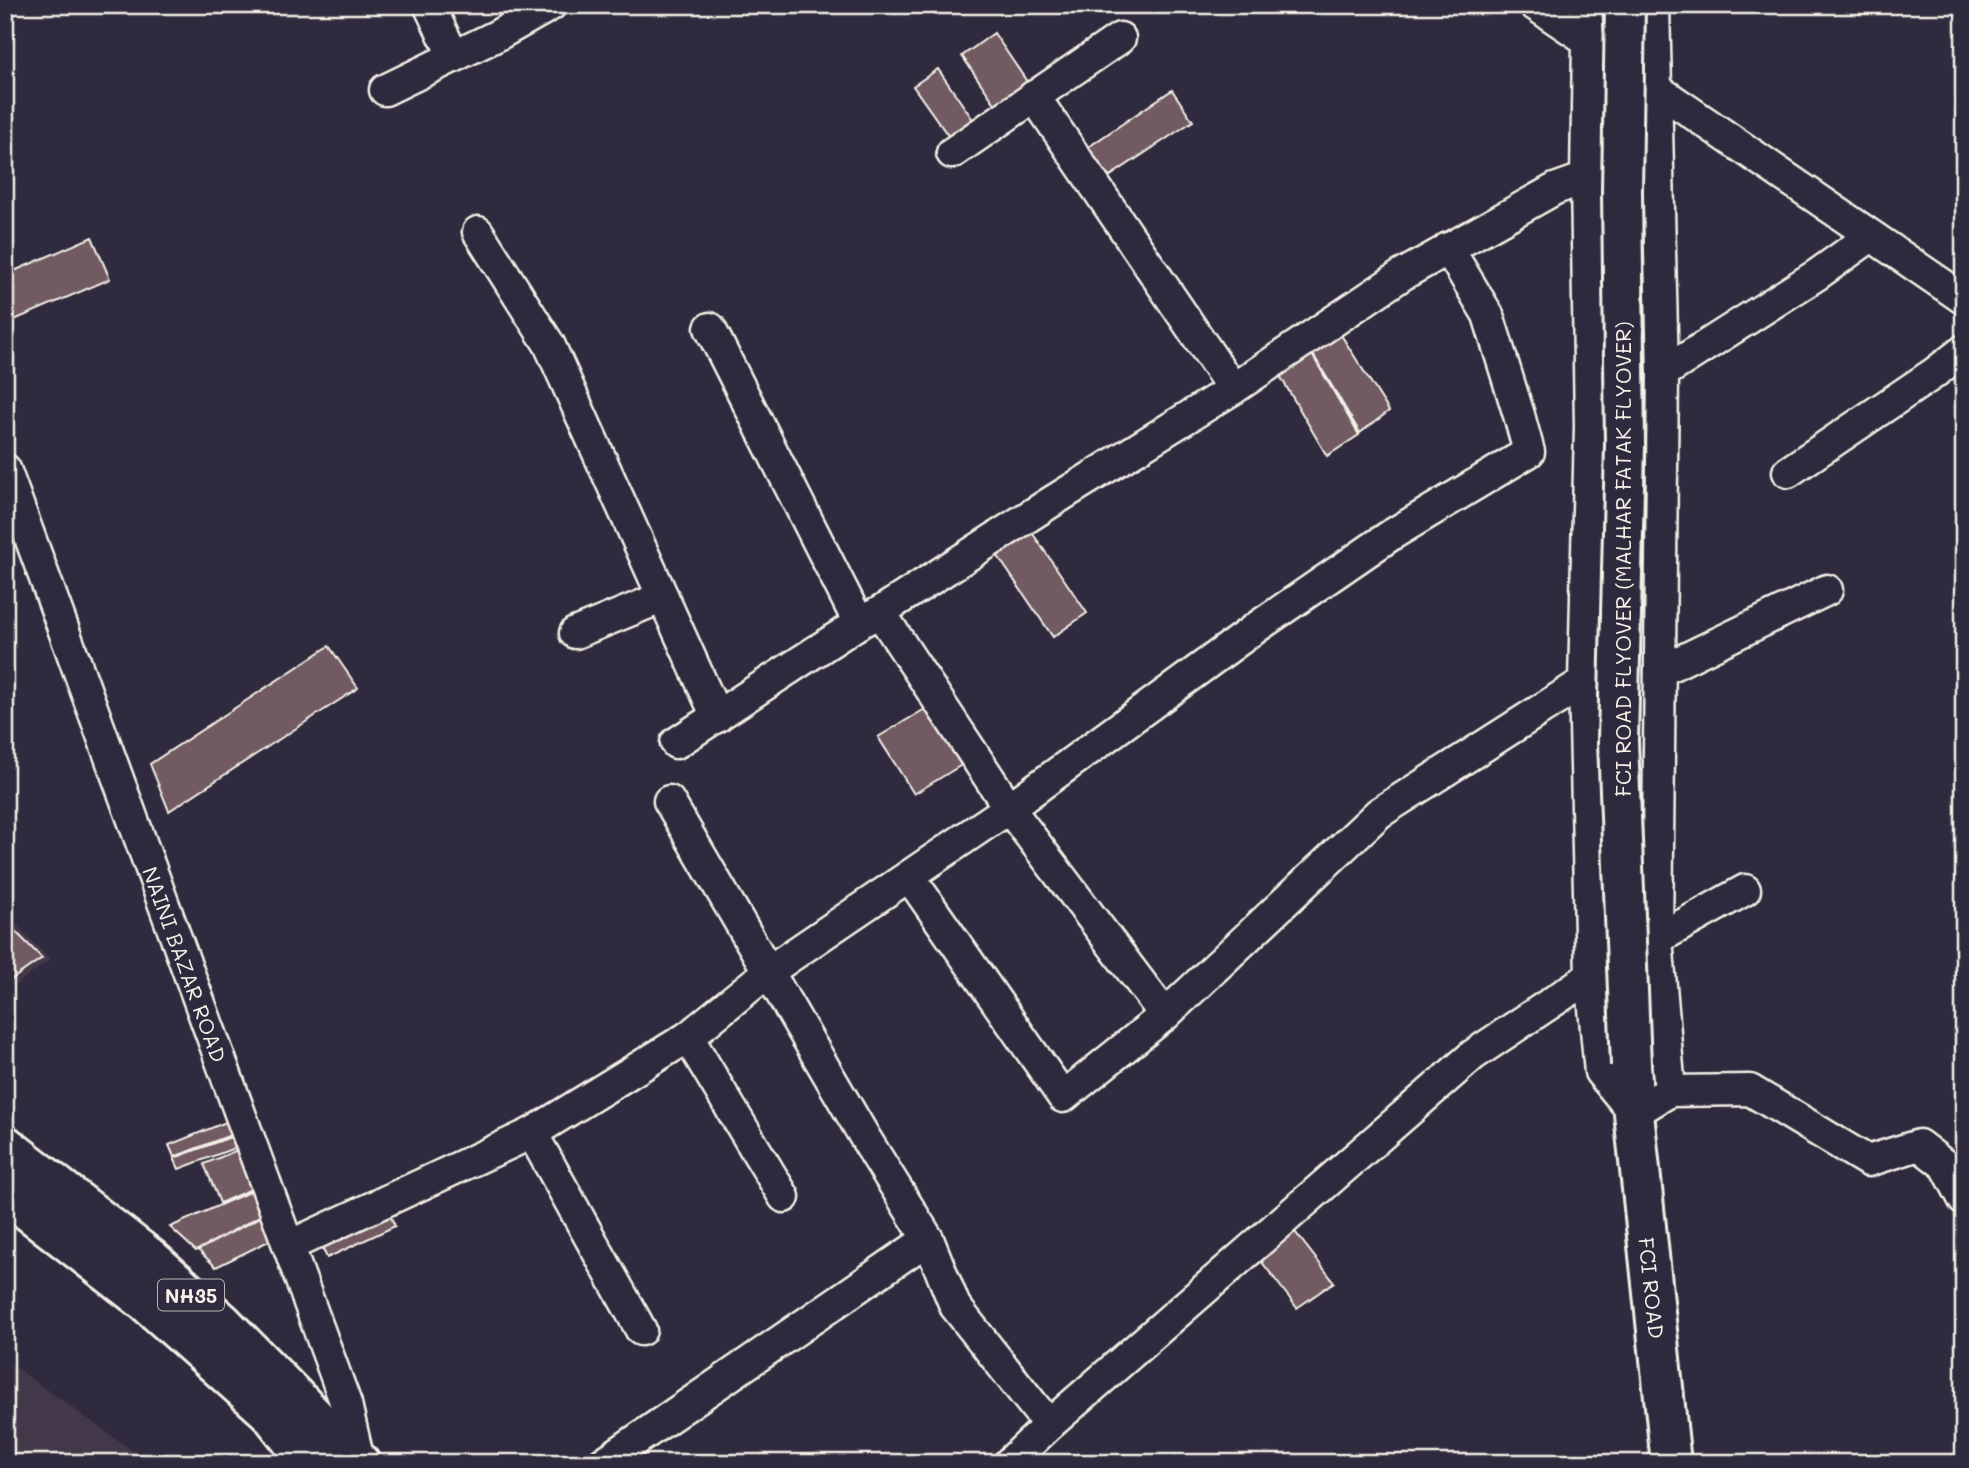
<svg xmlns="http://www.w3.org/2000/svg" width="1969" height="1468" font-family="Mali,sans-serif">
	<rect width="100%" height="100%" fill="#2f2a3d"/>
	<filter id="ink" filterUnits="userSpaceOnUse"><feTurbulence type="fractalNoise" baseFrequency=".0143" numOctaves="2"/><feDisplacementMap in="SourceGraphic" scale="14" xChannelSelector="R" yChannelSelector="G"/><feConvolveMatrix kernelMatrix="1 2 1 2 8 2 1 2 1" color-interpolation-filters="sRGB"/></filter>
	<g filter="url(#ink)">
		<!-- built -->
		<path fill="#433848" d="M5 916 10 924 17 925 50 960 5 993Z
			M5 1360 150 1463H5Z"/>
		<!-- building -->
		<path fill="#725a63" stroke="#f4f1e8" stroke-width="2" d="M994 33 1034 92 1002 114 962 56Z
			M938 69 978 127 954 144 913 86Z
			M1172 90 1193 121 1104 180 1084 150Z
			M92 237 110 279 5 324V275Z
			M1336 327 1389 411 1360 433 1308 346Z
			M1307 346 1359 435 1327 456 1276 369Z
			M1031 531 1087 613 1053 637 995 552Z
			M329 646 358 688 169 811 150 764Z
			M930 706 968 761 914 794 878 737Z
			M5 918 10 926 42 958 5 984Z
			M231 1120 236 1133 174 1157 169 1145Z
			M236 1135 240 1146 179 1169 174 1158Z
			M242 1148 256 1187 220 1203 204 1164Z
			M256 1189 265 1213 196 1251 170 1227Z
			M270 1212 279 1236 216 1267 198 1250Z
			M389 1213 395 1226 327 1258 321 1245Z
			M1289 1224 1334 1282 1297 1308 1255 1253Z"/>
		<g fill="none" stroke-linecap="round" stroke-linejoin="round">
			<!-- minor casing -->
			<g stroke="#f4f1e8" stroke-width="35">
				<g id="minor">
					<path d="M429 5 454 57"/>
					<path d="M1535 5 1599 48"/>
					<path d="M1586 5 1588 41 1586 178 1590 426 1584 682 1591 976 1600 1072 1634 1113 1670 1091 1750 1090 1868 1161 1919 1145 1946 1166 1964 1200"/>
					<path d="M1654 5 1663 373 1657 939 1670 1091"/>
					<path d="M1645 81 1964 299"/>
					<path d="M385 90 496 36 551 5"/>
					<path d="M1034 96 1233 389"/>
					<path d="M952 153 1120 38"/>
					<path d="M478 232 549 344 717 717"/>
					<path d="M710 328 859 623"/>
					<path d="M1663 373 1818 274 1871 236"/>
					<path id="s1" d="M5 469 346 1404 359 1461"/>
					<path d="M1788 472 1933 374 1964 350"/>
					<path d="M880 612 1009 808 1165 1015"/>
					<path d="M575 633 663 597"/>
					<path d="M1660 671 1827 590"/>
					<path d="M676 743 859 623 880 612 1048 504 1233 389 1402 275 1555 189 1586 178"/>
					<path d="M669 801 867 1141 928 1239"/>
					<path d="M909 876 1063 1097 1165 1015 1379 813 1584 682"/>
					<path d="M1657 939 1745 890"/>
					<path d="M688 1037 784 1197"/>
					<path d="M532 1133 688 1037 769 971 1009 808 1257 627 1391 535 1529 452 1519 415 1488 315 1448 248"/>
					<path d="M289 1246 532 1133 641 1330"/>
					<path d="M603 1463 928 1239 955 1306 1049 1425"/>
					<path d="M1009 1463 1049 1425 1473 1055 1591 976"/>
				</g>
			</g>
			<!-- secondary casing -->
			<g stroke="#f4f1e8" stroke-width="44">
				<g id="secondary">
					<path id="s2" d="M1631 1065 1634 1113 1671 1463"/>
				</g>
			</g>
			<!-- trunk casing -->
			<g stroke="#f4f1e8" stroke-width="44">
				<path id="trunk" d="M5 1145 149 1257 223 1323 360 1463
					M5 1193 147 1303 270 1413 309 1463"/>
			</g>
			<!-- minor -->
			<use href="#minor" stroke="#2f2a3d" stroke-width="30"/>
			<!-- secondary -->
			<use href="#secondary" stroke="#2f2a3d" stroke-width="38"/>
			<!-- trunk -->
			<use href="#trunk" stroke="#2f2a3d" stroke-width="38"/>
			<!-- secondary-bridge casing -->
			<g stroke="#f4f1e8" stroke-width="44" stroke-linecap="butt">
				<path id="secondary-bridge" d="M1625 5 1622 191 1625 445 1618 741 1631 1065"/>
			</g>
			<!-- secondary-bridge -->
			<use href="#secondary-bridge" stroke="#2f2a3d" stroke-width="38"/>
		</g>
	</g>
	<g text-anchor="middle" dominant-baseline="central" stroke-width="5" stroke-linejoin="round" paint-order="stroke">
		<!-- shield labels -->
		<rect fill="#2f2a3d" stroke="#b9b5b5" stroke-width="2" x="158" y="1279.5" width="66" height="31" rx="5"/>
		<g font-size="19" font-weight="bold" fill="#f4f1e8">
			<text x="191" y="1295">NH35</text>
		</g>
		<!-- street labels -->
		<g font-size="21" fill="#f4f1e8" stroke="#2f2a3d">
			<text transform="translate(1622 559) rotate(-90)">FCI ROAD FLYOVER (MALHAR FATAK FLYOVER)</text>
			<text stroke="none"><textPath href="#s1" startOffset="527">NAINI BAZAR ROAD</textPath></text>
			<text stroke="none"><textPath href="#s2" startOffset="224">FCI ROAD</textPath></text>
		</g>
	</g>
	<!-- margin -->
	<rect width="1969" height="1468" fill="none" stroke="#2f2a3d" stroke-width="28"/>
	<rect x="14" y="14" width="1941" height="1440" fill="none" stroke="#f4f1e8" stroke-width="2.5" filter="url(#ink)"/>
</svg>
